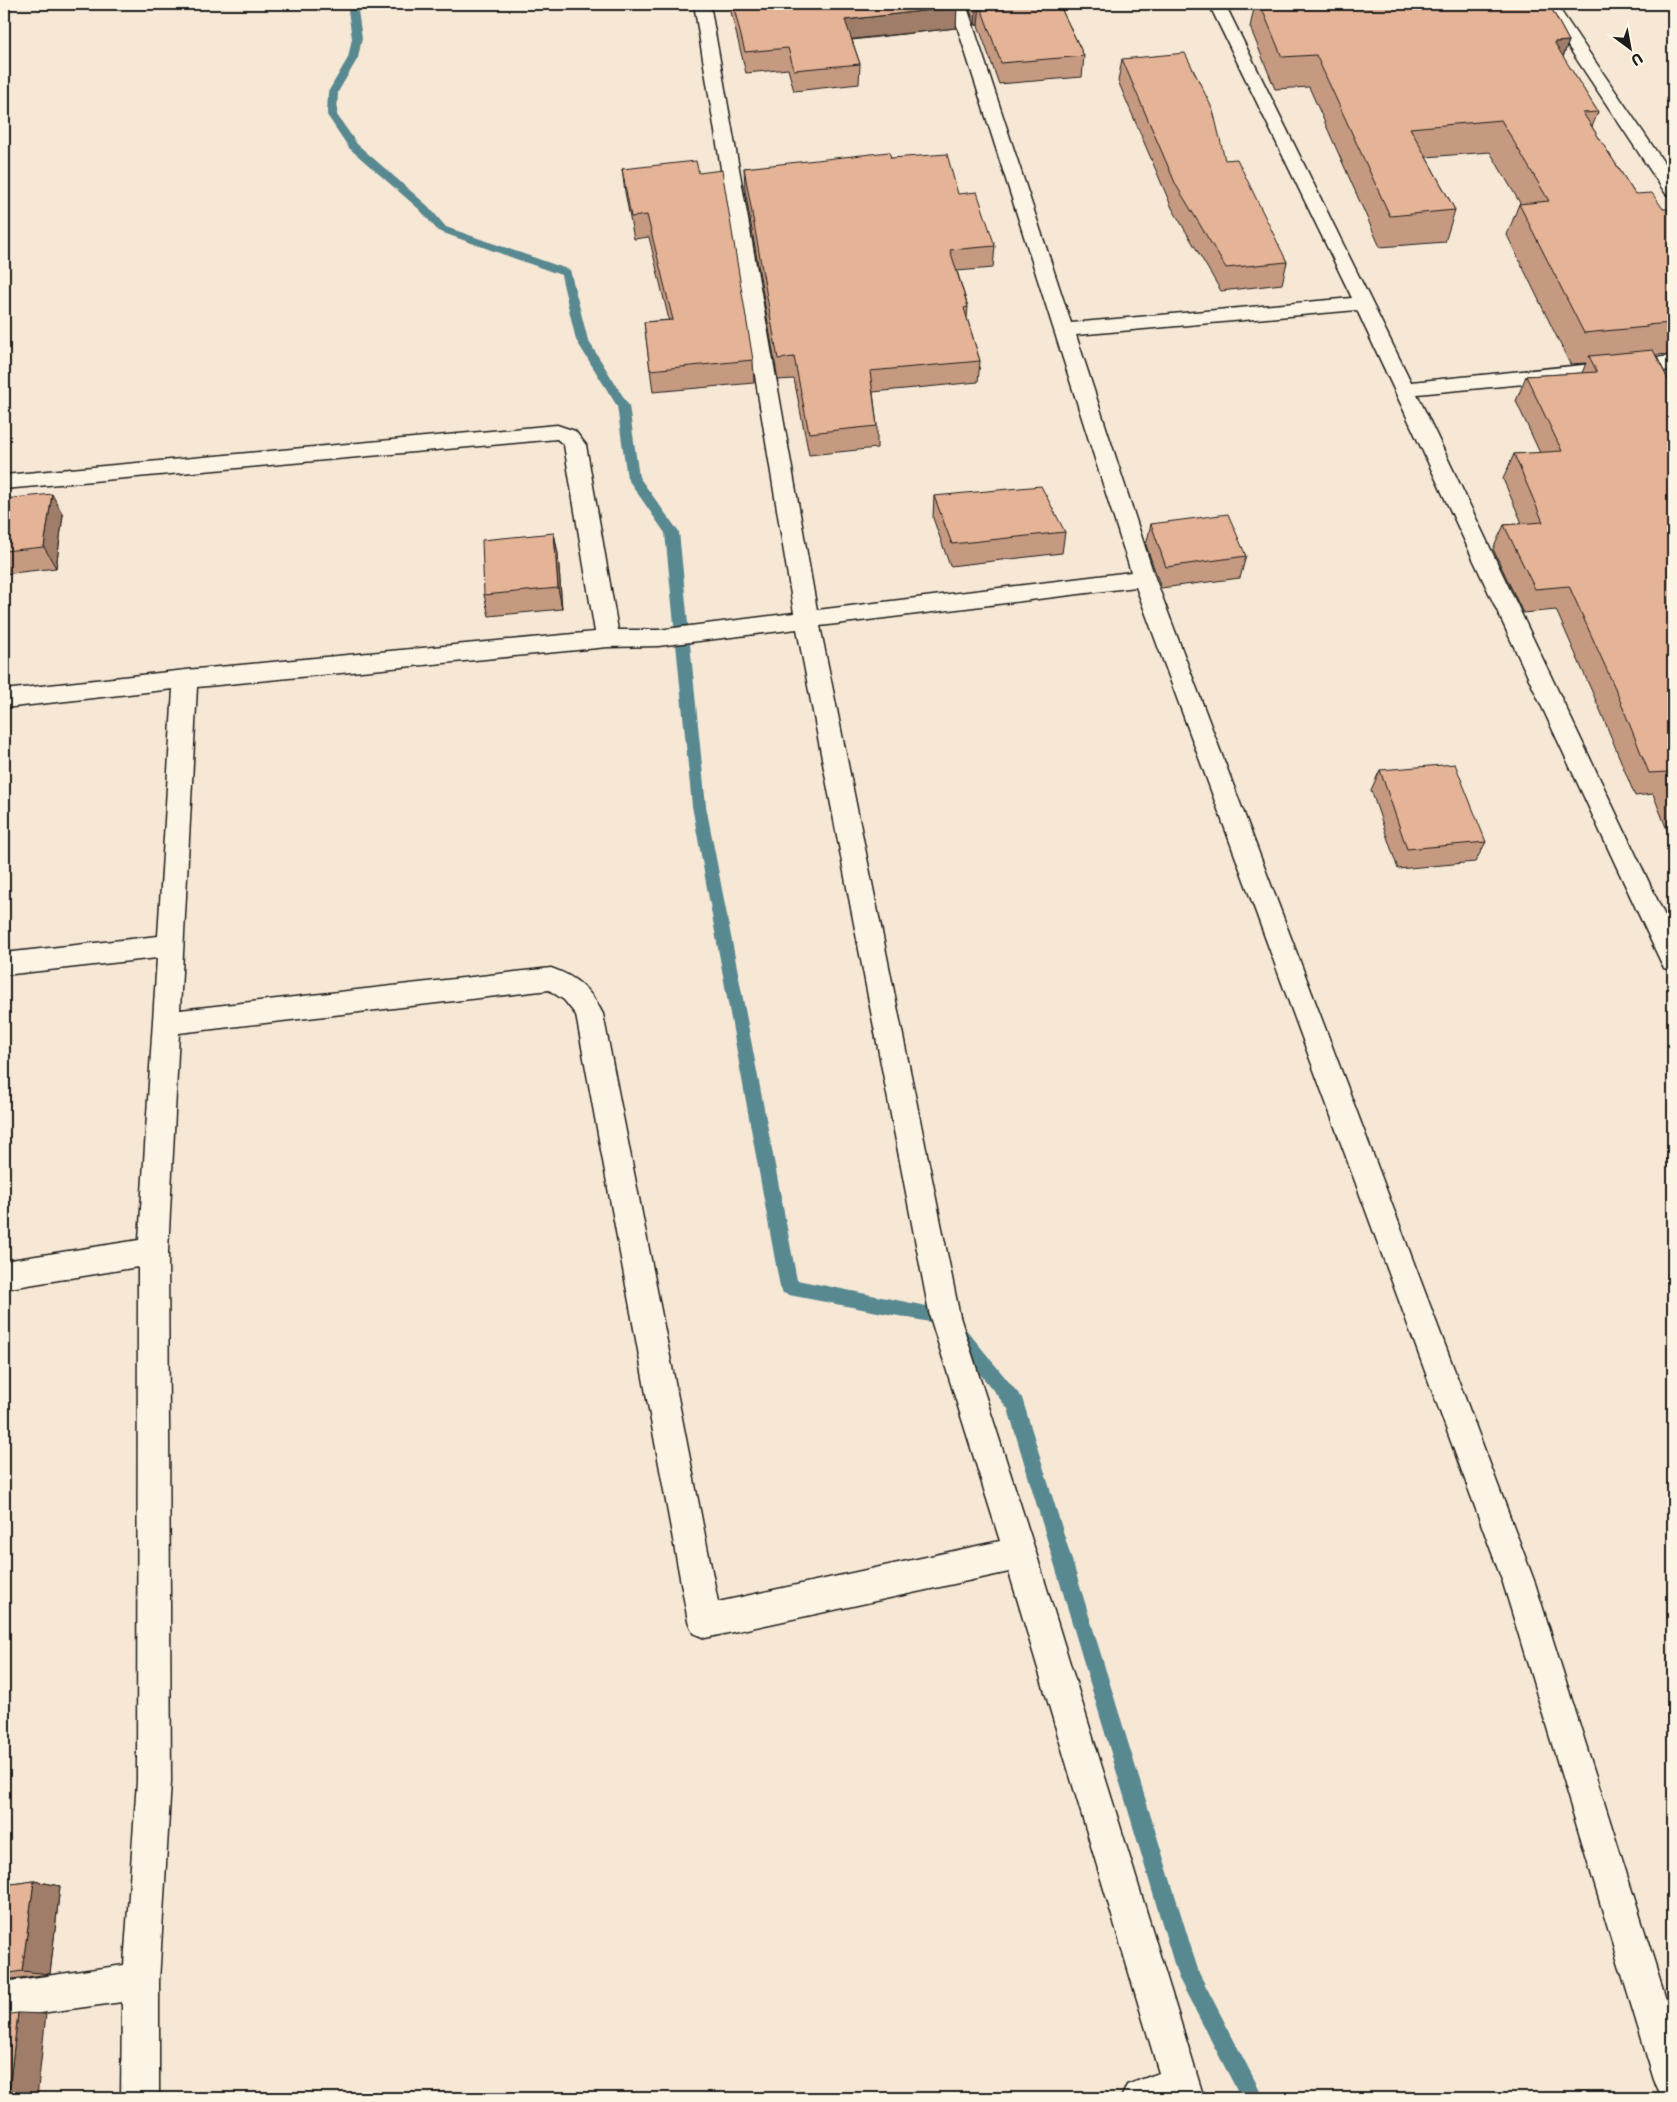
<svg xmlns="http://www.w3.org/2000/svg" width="1677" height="2102" font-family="'Playpen Sans',sans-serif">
	<rect width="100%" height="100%" fill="#f7e8d5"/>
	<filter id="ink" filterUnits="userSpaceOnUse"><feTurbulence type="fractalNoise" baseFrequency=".02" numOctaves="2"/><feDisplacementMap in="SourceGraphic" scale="10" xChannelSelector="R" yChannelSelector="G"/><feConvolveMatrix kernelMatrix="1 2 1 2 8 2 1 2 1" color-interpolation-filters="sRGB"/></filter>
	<g filter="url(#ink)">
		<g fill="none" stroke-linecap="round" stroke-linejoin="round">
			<!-- stream -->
			<path fill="#598991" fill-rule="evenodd" d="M347 4H357L362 38 358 58 338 92 337 115 357 144 428 206 446 227 570 270 588 340 629 406 639 477 679 532 706 806 797 1280 951 1311 1022 1398 1199 1973 1264 2098H1241L1178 1977 1008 1409 940 1324 789 1295 783 1293 780 1287 692 806 665 533 627 478 617 406 576 340 561 275 438 231 420 210 349 148 327 115 328 92 348 58 352 38Z"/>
			<!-- street casing -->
			<g stroke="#1c1c1c" stroke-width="3">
				<path id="street" d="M694 4H710L817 610 1131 572 950 4H966L1071 323 1352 298 1209 4H1225L1411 382 1673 356V370L1417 394 1673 933V971L1664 968 1660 960 1357 310 1076 335 1155 578 1535 1583 1673 2021V2098L1660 2093 1654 2080 1503 1583 1136 587 820 626 960 1317 1036 1553 1204 2098H1121L1127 2085 1159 2073 1009 1572 705 1638 693 1633 688 1621 576 1015 564 1000 549 990 179 1033 168 1251 171 1781 159 1981V2098H121L122 2002 4 2018V1982L124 1965 137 1781 138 1267 4 1289V1261L139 1240 157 958 4 975V953L158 936 173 689 4 708V690L186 670 595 632 564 445 557 439 4 489V475L557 425 575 431 586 445 618 630H658L794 613ZM797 629 930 1317 1000 1541 718 1602 603 1014C591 990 577 977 551 968L180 1010 197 687 608 647 658 646Z
					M1540 4H1556L1673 176V196L1666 194Z"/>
			</g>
			<!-- street -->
			<use href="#street" fill="#fcf5e5" fill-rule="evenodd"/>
		</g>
		<!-- wall -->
		<path fill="#c59a81" stroke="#1c1c1c" d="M729 4H956V28L852 40 860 64 859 84 794 91 788 69 746 73Z
			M968 4H1059L1084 56 1082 77 999 84 978 25H975Z
			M1255 4H1549L1569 41 1563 57 1598 112 1592 127 1635 194 1673 214V354L1656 355 1673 389V845L1653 794 1635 796 1601 712 1556 610 1523 613 1493 549 1504 525 1522 523 1503 479 1514 454 1540 453 1516 401 1526 376 1582 373 1586 363 1570 364 1507 235 1519 204 1520 203 1490 152 1426 157 1455 210 1445 242 1380 247 1309 87 1275 89 1250 27Z
			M1122 59 1225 160 1287 262 1282 284 1221 291 1172 208 1118 81Z
			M891 158 995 246 993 268 957 271 968 307 967 318 980 361 978 382 873 392 877 426V448L809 455 794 379 778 380 745 190 744 168Z
			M622 169 699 173 753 360 754 383 653 392 644 322 669 320 649 237 634 239 625 192Z
			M934 496 1065 532 1062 553 950 566 933 518Z
			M4 499 63 515 56 568 4 574Z
			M1151 524 1246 556 1240 578 1161 588 1146 545Z
			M554 533 558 554 562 609 489 616 484 595Z
			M1380 770 1486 842 1475 862 1398 869 1371 790Z
			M34 1881 60 1886 50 1974 4 1980V1885Z"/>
		<!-- shaded-wall -->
		<path fill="#a07d69" stroke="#1c1c1c" d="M976 5H980L978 25H975Z
			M957 7 956 28 845 40V20Z
			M1569 41 1557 72 1554 42Z
			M52 494 63 515 56 568 44 547Z
			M554 533 558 554 562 609 558 588Z
			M34 1881 60 1886 50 1974 22 1971Z
			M18 2013 46 2014 37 2098H8Z"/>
		<!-- building -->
		<path fill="#e5b396" stroke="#1c1c1c" d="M733 4H956L957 7 845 20 860 64 794 70 788 48 745 52Z
			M976 4H1059L1084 56 1001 63 980 5H976Z
			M1260 4H1549L1569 41 1554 42 1598 112 1583 113 1635 194 1652 193 1663 209H1670L1673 214V264L1667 265 1673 276V323L1646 325 1647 327 1584 333 1519 204 1549 201 1501 120 1410 128 1455 210 1390 216 1316 55 1282 57Z
			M1185 53 1213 110 1225 160 1237 159 1287 262 1226 268 1176 185 1122 59Z
			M889 152 891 158 947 154 958 194 977 192 995 246 950 250 968 307 964 308 980 361 870 371 877 426 809 433 794 357 778 359 744 168Z
			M696 161 699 173 722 170 753 360 650 370 644 322 673 320 647 215 631 217 622 169Z
			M1653 350 1673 389V785L1668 772 1649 773 1615 688 1569 586 1535 589 1504 525 1543 522 1514 454 1562 451 1526 376 1597 372 1589 356Z
			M1041 486 1065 532 952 544 934 496Z
			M52 494 44 547 4 551V499Z
			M1228 514 1246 556 1166 567 1151 524Z
			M554 533 558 588 484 595 482 540Z
			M1455 764 1486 842 1407 849 1380 770Z
			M34 1881 22 1971 4 1974V1885Z
			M18 2013 8 2098H4V2015Z"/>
	</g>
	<!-- margin -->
	<rect width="1677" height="2102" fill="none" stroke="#fcf5e5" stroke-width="20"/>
	<rect x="10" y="10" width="1657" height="2082" fill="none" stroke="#1c1c1c" stroke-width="2" filter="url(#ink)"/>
	<!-- north arrow -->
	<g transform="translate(1630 48) rotate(148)" stroke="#fcf5e5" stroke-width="4" paint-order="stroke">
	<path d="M0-4L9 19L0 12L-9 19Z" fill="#1c1c1c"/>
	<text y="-8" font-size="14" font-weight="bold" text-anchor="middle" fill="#1c1c1c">U</text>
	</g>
</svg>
